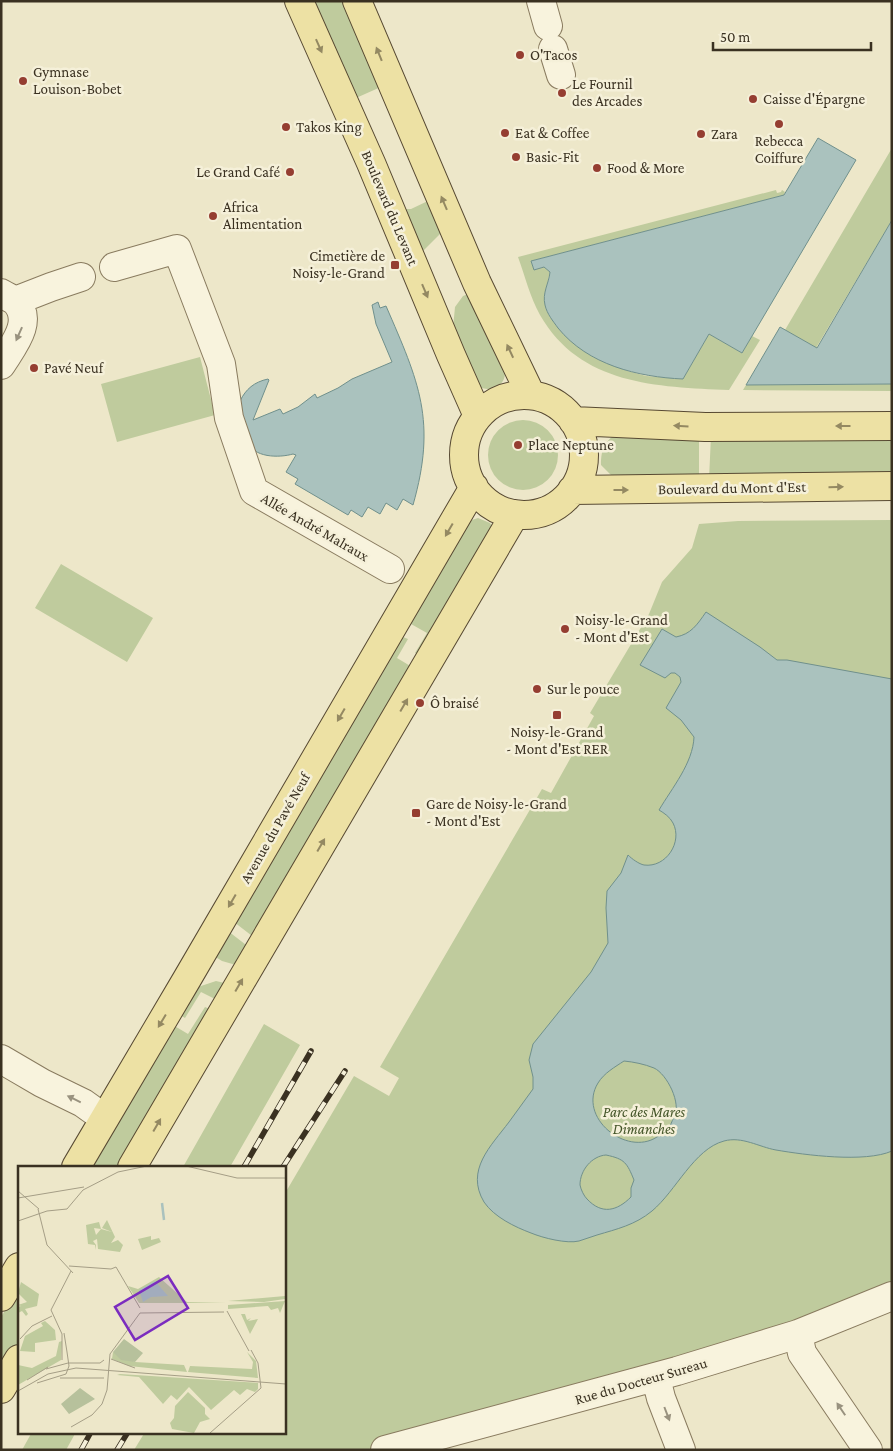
<svg xmlns="http://www.w3.org/2000/svg" width="893" height="1451" font-family="'Crimson Pro',serif">
	<rect width="100%" height="100%" fill="#ede7c9"/>
	<!-- green -->
	<path fill="#bfcb9d" d="M314 1H346L383 86 356 98Z
		M892 148V220L816 348 785 330Z
		M776 190 777 193 781 192 782 190 785 192 784 195 531 261 534 270 544 267 550 272 544 298 550 317 593 357 628 371 646 376 683 379 709 334 742 353 752 336 760 340 729 390C657 387 580 385 540 315 530 297 525 276 518 257Z
		M430 200 444 230 421 253 405 211 406 209H411Z
		M471 293 505 373C505 387 489 393 478 386L453 328 455 307 463 296Z
		M200 357 215 415 117 442 101 384Z
		M892 384V391L743 390 746 385Z
		M488 455a35 35 0 1 1 70 0a35 35 0 1 1-70 0Z
		M699 432V475L625 478 611 475 601 465C601 450 604 442 617 433Z
		M892 435V480L709 479 711 436Z
		M478 518 490 523 493 528 420 655 415 653 427 633 411 624 463 530 472 520Z
		M892 520V1296L639 1382 365 1450H134L145 1432H284V1195L354 1076 389 1096 399 1078 380 1067 542 789 551 793 594 716 590 713 649 614 662 582 692 548 699 524 738 521Z
		M61 564 153 618 127 662 35 608Z
		M403 637 408 639 397 658 412 667 256 939 234 922Z
		M228 931 250 948 236 965 222 961 214 956Z
		M216 981 229 984 219 1001 201 992 185 1018 178 1014 195 988Z
		M205 1007 212 1010 120 1167H90L173 1025 188 1034Z
		M264 1024 300 1045 230 1167H183Z
		M19 1288V1341L1 1371V1317Z
		M32 1432H76L66 1450H22Z"/>
	<!-- water -->
	<path fill="#aac2be" stroke="#70908c" fill-rule="evenodd" d="M818 138 856 160 742 353 709 334 683 379C638 377 588 365 558 328 553 321 547 314 545 305 542 293 549 283 550 272L544 267 534 270 531 261 784 195Z
		M892 220V384L746 385 780 327 817 348Z
		M378 302 380 308 386 306C419 382 437 421 413 505L403 499 397 510 386 503 380 514 368 507 362 517 351 510 348 515 295 484 298 479 286 472 296 455 293 454C279 458 253 458 247 441 243 429 242 414 240 401 246 389 254 382 268 379L269 380 253 420 280 409 283 414 298 407 315 394 317 398 338 388 352 379 392 362 376 324 372 305Z
		M706 612 760 647 777 660H787L892 679V1151C865 1163 805 1155 776 1150 759 1147 742 1136 724 1141 694 1149 676 1191 652 1211 635 1225 617 1229 597 1235 591 1237 585 1239 579 1241 567 1244 543 1238 531 1233 515 1227 494 1217 484 1202 465 1170 491 1146 509 1122 517 1111 525 1100 533 1089V1077L529 1060 533 1044 591 972 608 943 606 908 607 891 621 873 628 855C632 859 639 864 644 865 666 868 683 842 673 823 670 817 664 813 659 810 672 788 693 763 694 737L681 720 666 708 681 682 680 677 675 673H671L665 678 640 665 662 629 676 637C691 634 697 625 706 612ZM624 1061C634 1062 644 1064 654 1068 667 1074 682 1104 674 1117 672 1121 670 1127 667 1131 665 1133 660 1135 657 1137 626 1157 577 1117 598 1083 604 1073 615 1067 624 1061ZM606 1155C625 1159 627 1163 634 1180L631 1188V1197C617 1211 602 1215 587 1199 584 1196 581 1190 580 1185 580 1170 592 1156 606 1155Z"/>
	<g fill="none" stroke-linecap="round" stroke-linejoin="round">
		<!-- minor casing -->
		<g stroke="#897b5f" stroke-width="30">
			<path id="minor" d="M541 1 548 26
				M553 49 561 75
				M114 267 177 249 221 364 229 418 254 491 390 569
				M1 293C5 296 11 298 15 301 35 321 12 347 1 365
				M15 301 51 287 81 277
				M1 1059 42 1083 83 1103 104 1118
				M798 1334 802 1353 868 1450
				M656 1378 661 1398 681 1450
				M385 1450 677 1371 798 1334 892 1296"/>
		</g>
		<!-- major casing -->
		<g stroke="#574932" stroke-width="30">
			<path id="major" d="M299 1 371 163 451 355 478 416
				M357 1 477 283 531 395
				M464 455a60 60 0 1 1 120 0a60 60 0 1 1-120 0Z
				M573 421 705 427 892 426
				M572 490 892 486
				M76 1167 187 979 474 487
				M132 1167 515 514
				M1 1297 19 1267
				M1 1389 19 1359"/>
		</g>
		<!-- minor -->
		<use href="#minor" stroke="#f8f3dd" stroke-width="28"/>
		<!-- major -->
		<use href="#major" stroke="#ede1a4" stroke-width="28"/>
		<!-- rail casing -->
		<g stroke="#3a3121" stroke-width="5.5">
			<path id="rail" d="M244 1167 311 1051
				M283 1167 345 1071
				M81 1450 91 1432
				M117 1450 128 1432"/>
		</g>
		<!-- rail -->
		<use href="#rail" stroke="#f5f0d9" stroke-width="4" stroke-dasharray="11" stroke-linecap="butt"/>
	</g>
	<!-- one-way arrows -->
	<defs><path id="oneway-solid" d="M-6-.8H1V-3.2L6.5 0L1 3.2V.8H-6Z" transform="scale(1.25)"/></defs>
	<g fill="#948962">
		<use href="#oneway-solid" transform="translate(319 46) rotate(66)"/>
		<use href="#oneway-solid" transform="translate(379 54) rotate(-112)"/>
		<use href="#oneway-solid" transform="translate(444 203) rotate(-113)"/>
		<use href="#oneway-solid" transform="translate(425 291) rotate(67)"/>
		<use href="#oneway-solid" transform="translate(510 351) rotate(-115)"/>
		<use href="#oneway-solid" transform="translate(681 426) rotate(-177)"/>
		<use href="#oneway-solid" transform="translate(843 426) rotate(180)"/>
		<use href="#oneway-solid" transform="translate(836 487) rotate(-1)"/>
		<use href="#oneway-solid" transform="translate(621 490)"/>
		<use href="#oneway-solid" transform="translate(449 530) rotate(120)"/>
		<use href="#oneway-solid" transform="translate(404 705) rotate(-60)"/>
		<use href="#oneway-solid" transform="translate(341 715) rotate(120)"/>
		<use href="#oneway-solid" transform="translate(321 845) rotate(-60)"/>
		<use href="#oneway-solid" transform="translate(232 901) rotate(120)"/>
		<use href="#oneway-solid" transform="translate(239 985) rotate(-60)"/>
		<use href="#oneway-solid" transform="translate(162 1021) rotate(121)"/>
		<use href="#oneway-solid" transform="translate(157 1125) rotate(-60)"/>
	</g>
	<g fill="#99927f">
		<use href="#oneway-solid" transform="translate(19 334) rotate(114)"/>
		<use href="#oneway-solid" transform="translate(74 1099) rotate(-154)"/>
		<use href="#oneway-solid" transform="translate(841 1409) rotate(-124)"/>
		<use href="#oneway-solid" transform="translate(667 1414) rotate(69)"/>
	</g>
	<!-- markers -->
	<g fill="#953e31" stroke="#f5f0d9" stroke-width="2">
		<circle cx="520" cy="55" r="5"/>
		<circle cx="23" cy="81" r="5"/>
		<circle cx="562" cy="93" r="5"/>
		<circle cx="753" cy="99" r="5"/>
		<circle cx="779" cy="124" r="5"/>
		<circle cx="286" cy="127" r="5"/>
		<circle cx="505" cy="133" r="5"/>
		<circle cx="701" cy="134" r="5"/>
		<circle cx="516" cy="157" r="5"/>
		<circle cx="597" cy="168" r="5"/>
		<circle cx="290" cy="172" r="5"/>
		<circle cx="213" cy="216" r="5"/>
		<rect x="390" y="260" width="10" height="10" rx="2.5"/>
		<circle cx="34" cy="368" r="5"/>
		<circle cx="518" cy="445" r="5"/>
		<circle cx="565" cy="629" r="5"/>
		<circle cx="537" cy="689" r="5"/>
		<circle cx="420" cy="703" r="5"/>
		<rect x="552" y="710" width="10" height="10" rx="2.5"/>
		<rect x="411" y="808" width="10" height="10" rx="2.5"/>
	</g>
	<g text-anchor="middle" dominant-baseline="central" stroke-width="5" stroke-linejoin="round" paint-order="stroke">
		<!-- poi labels -->
		<g font-size="15" fill="#3a3121" stroke="#f5f0d9" text-anchor="start">
			<text x="530" y="55">O'Tacos</text>
			<text x="33" y="72">Gymnase<tspan x="33" dy="17">Louison-Bobet</tspan></text>
			<text x="572" y="84">Le Fournil<tspan x="572" dy="17">des Arcades</tspan></text>
			<text x="763" y="99">Caisse d'Épargne</text>
			<text x="296" y="127">Takos King</text>
			<text x="515" y="133">Eat &amp; Coffee</text>
			<text x="711" y="134">Zara</text>
			<text x="779" y="141" text-anchor="middle">Rebecca<tspan x="779" dy="17">Coiffure</tspan></text>
			<text x="526" y="157">Basic-Fit</text>
			<text x="607" y="168">Food &amp; More</text>
			<text x="280" y="172" text-anchor="end">Le Grand Café</text>
			<text x="223" y="207">Africa<tspan x="223" dy="17">Alimentation</tspan></text>
			<text x="385" y="256" text-anchor="end">Cimetière de<tspan x="385" dy="17">Noisy-le-Grand</tspan></text>
			<text x="44" y="368">Pavé Neuf</text>
			<text x="528" y="445">Place Neptune</text>
			<text x="575" y="620">Noisy-le-Grand<tspan x="575" dy="17">- Mont d'Est</tspan></text>
			<text x="547" y="689">Sur le pouce</text>
			<text x="430" y="703">Ô braisé</text>
			<text x="557" y="732" text-anchor="middle">Noisy-le-Grand<tspan x="557" dy="17">- Mont d'Est RER</tspan></text>
			<text x="426" y="804">Gare de Noisy-le-Grand<tspan x="426" dy="17">- Mont d'Est</tspan></text>
		</g>
		<!-- street labels -->
		<g font-size="15" fill="#3a3121" stroke="#f5f0d9">
			<text transform="translate(390 208) rotate(67)">Boulevard du Levant</text>
			<text transform="translate(732 488) rotate(-1)">Boulevard du Mont d'Est</text>
			<text transform="translate(315 527) rotate(30)">Allée André Malraux</text>
			<text transform="translate(275 828) rotate(-60)">Avenue du Pavé Neuf</text>
			<text transform="translate(641 1381) rotate(-16)">Rue du Docteur Sureau</text>
		</g>
		<!-- park labels -->
		<g font-size="15" font-style="italic" fill="#445529" stroke="#f5f0d9">
			<text x="644" y="1112">Parc des Mares<tspan x="644" dy="17">Dimanches</tspan></text>
		</g>
	</g>
	<!-- overview -->
	<g transform="translate(18 1166)">
		<rect width="268" height="268" fill="#ede7c9"/>
		<path d="M89 54 97 71 93 77 100 74 105 79 102 86 80 83 79 73 75 75 78 79V84L77 79 70 78 68 59 81 56 83 63 76 62 78 69 83 63 94 66 84 62ZM133 70V74L141 72 143 76 124 84 120 73ZM141 111 169 136 208 137H121L110 120 120 123ZM3 116 21 128 19 140 7 143 10 148 8 150 4 145 0 147V141L3 140 0 139 9 136 0 127ZM267 130V133L246 136 210 135ZM267 135 262 147 260 142 253 144 250 140 210 143V139ZM223 148H227L229 154 233 152 230 155 240 153 232 168ZM27 155 37 164 38 174 17 177V186L2 185 7 170 25 160 23 157ZM44 175 43 194 0 219V199L14 202 38 190 41 176ZM95 186 117 196 166 199 169 206 111 200 94 193ZM229 186 238 195 240 212 170 206 172 200 234 203 235 196ZM102 208 240 217V223L237 226 229 223 222 229 216 224 193 244 171 221 159 234 153 229 145 238 121 211 99 209ZM170 226 187 242V248L192 253 182 256 176 267 154 263 152 257 156 252 157 240Z" fill="#bfcb9d"/>
		<path d="M106 173 125 187 117 196 103 194 95 186ZM62 222 77 233 51 248 43 238Z" fill="#b7c19c"/>
		<path d="M137 115 150 130 133 131 125 136 121 124Z" fill="#aac2be"/>
		<path fill="none" stroke="#aac2be" stroke-width="2.5" d="M144 37 146 54"/>
		<path fill="none" stroke="#a59e86" stroke-width="1" d="M168 0 219 12H268M0 25 21 43M0 32 66 21M20 43 29 79 55 107M0 55 29 45 49 43 65 24 100 6 129 0M51 100 93 103M93 103 98 101 122 142M209 145 231 185M46 167 49 186M2 173 14 160 34 150M93 193 117 202M44 194V168L33 144 53 105M28 203 50 197H82L86 194M42 212H86M9 214 30 201M19 217 48 208 51 200 49 186M0 225 30 208 58 202 268 218M53 261 74 249 84 238 89 224 92 188 122 147 206 146M192 267 243 222 240 197 233 184"/>
		<path fill="#7b2cbf" fill-opacity="0.15" stroke="#7b2cbf" stroke-width="2.5" d="M150 110 170 142 117 174 97 141Z"/>
		<rect width="268" height="268" fill="none" stroke="#3a3121" stroke-width="2.5"/>
	</g>
	<!-- border -->
	<rect width="893" height="1451" fill="none" stroke="#3a3121" stroke-width="5"/>
	<!-- scale -->
	<path d="M713 42v8h158v-8" fill="none" stroke="#3a3121" stroke-width="2.5"/>
	<text x="720" y="42" font-size="15" fill="#3a3121" stroke="#f5f0d9" stroke-width="4" paint-order="stroke">50 m</text>
</svg>
